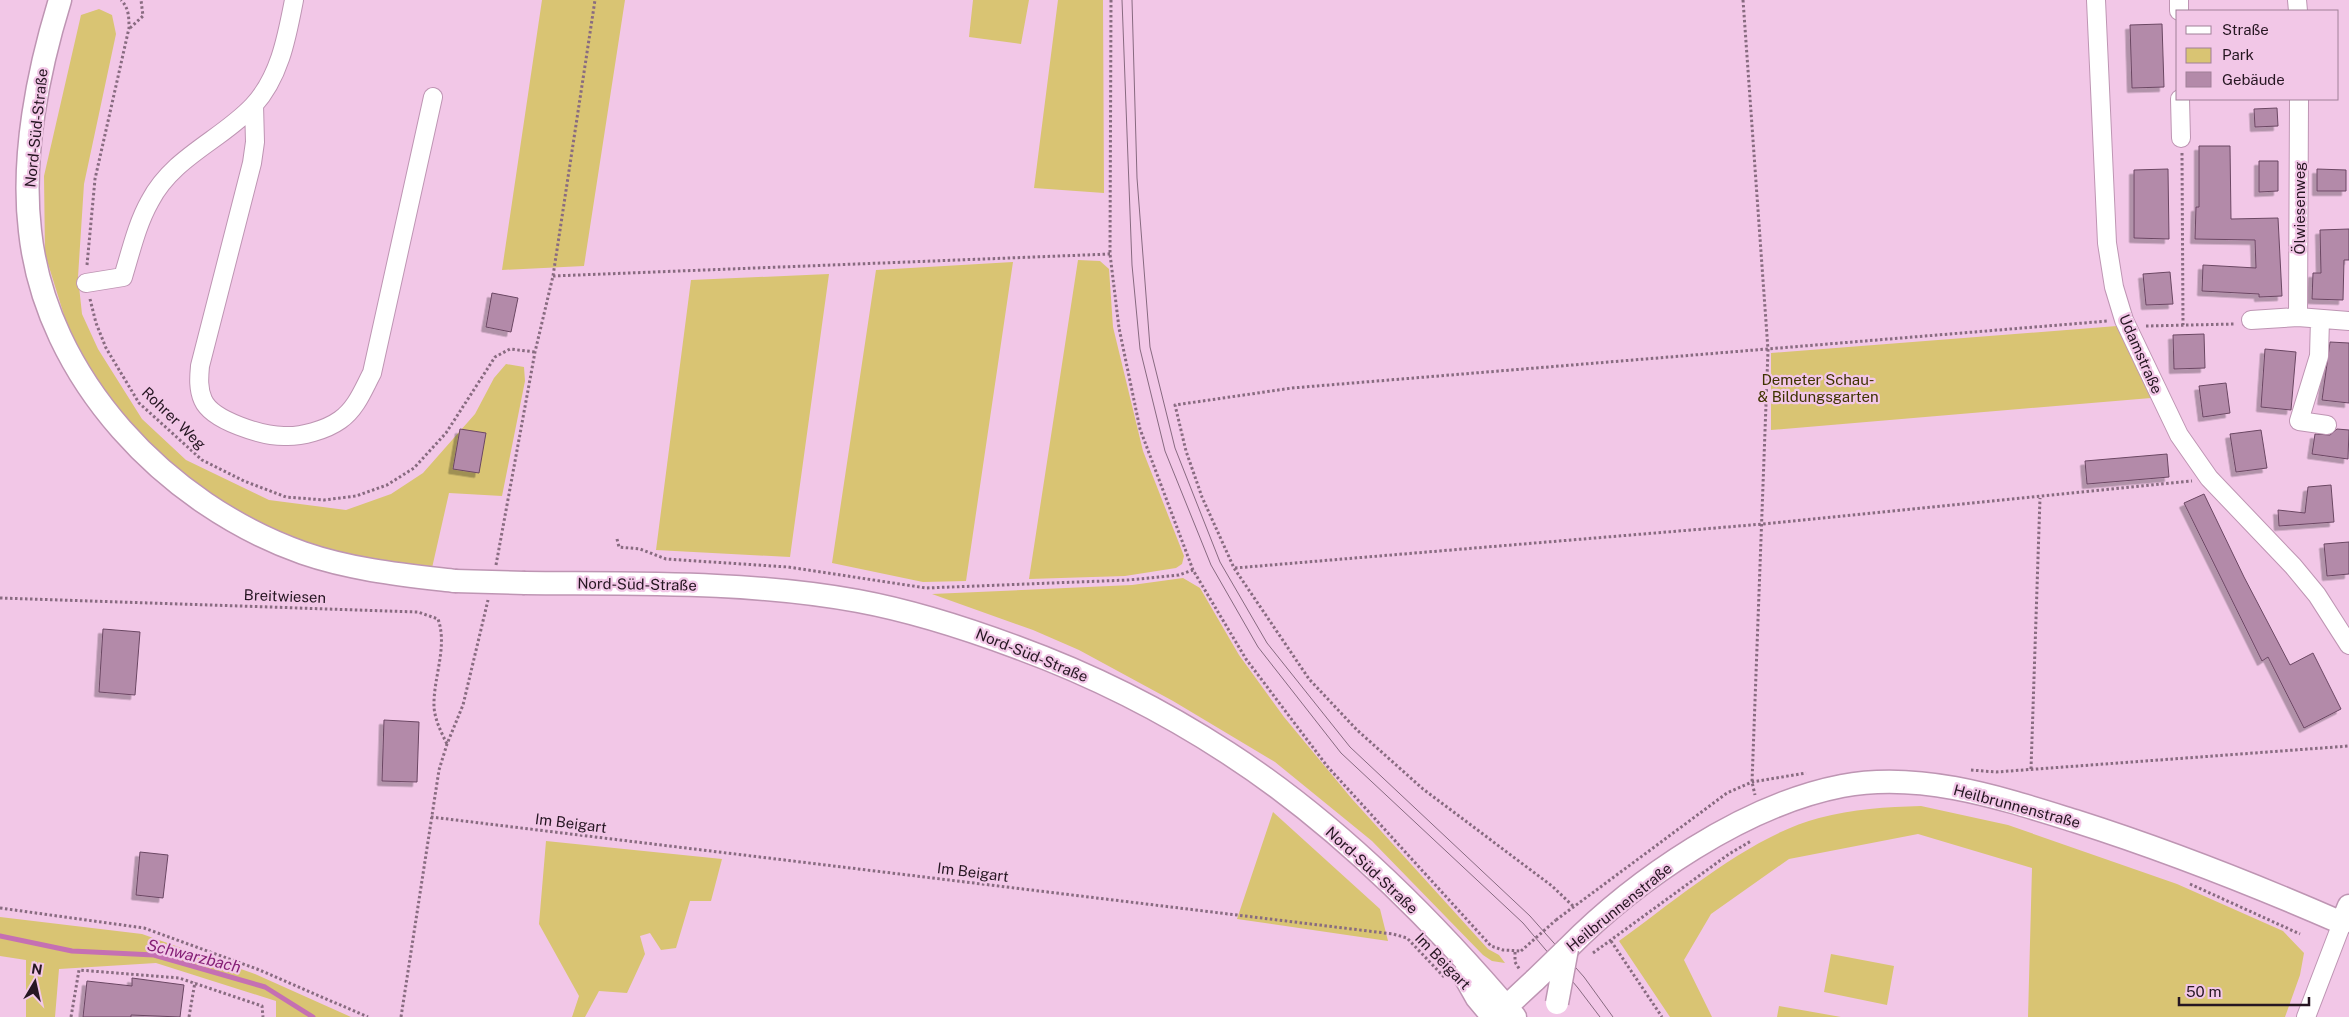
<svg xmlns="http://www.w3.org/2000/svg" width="2349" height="1017" font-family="'Public Sans',sans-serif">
	<defs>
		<filter id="shadow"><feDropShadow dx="-4.5" dy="4.5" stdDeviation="0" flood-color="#0004"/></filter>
	</defs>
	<rect width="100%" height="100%" fill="#f2c7e7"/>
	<!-- green -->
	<path fill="#d9c473" d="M542 0H625L584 266 502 270Z
		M973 0H1029L1021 44 969 37Z
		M1058 0H1103L1104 193 1034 188Z
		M99 9 112 15 116 34 84 184 78 277 82 314 98 349 142 419 186 460 269 500 346 510 391 494 423 473 475 414 494 378 506 364 524 367 525 381 502 496 449 493 432 568 333 554 258 524 189 483 132 434 91 371 68 328 45 254 44 176 81 15Z
		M1078 260 1100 261 1109 269 1113 327 1143 451 1184 556 1182 564 1176 568 1125 576 1029 579Z
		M1013 262 966 581 923 582 832 563 876 270Z
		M829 274 790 557 656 550 691 280Z
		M2117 326 2151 398 1771 430V353Z
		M1183 578 1200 588 1239 655 1284 717 1352 799 1488 949 1499 955 1505 963 1492 961 1483 955 1372 841 1275 762 1173 701 1079 650 1033 630 932 594 1132 585Z
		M1921 806 2008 825 2177 884 2283 931 2304 953 2300 975 2285 1017H2028L2032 868 1918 834 1789 859 1711 914 1684 960 1712 1017H1670L1619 941C1677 899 1750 836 1819 818 1853 809 1886 807 1921 806Z
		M1273 812 1380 909 1388 941 1237 919Z
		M546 841 722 859 711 901H690L676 948 661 950 650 933 640 936 645 954 627 993 599 991 585 1017H572L579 996 539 924Z
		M0 917 142 934 255 974 351 1017H276V1001L156 963 59 969 55 1017H26V960L0 956Z
		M1831 954 1894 966 1887 1005 1824 992Z
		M1779 1006 1841 1017H1777Z"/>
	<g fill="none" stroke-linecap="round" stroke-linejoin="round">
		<!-- stream -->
		<path stroke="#c570b3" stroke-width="5" d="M0 936 72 951 154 955 265 987 313 1017"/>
	</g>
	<!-- building -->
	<path fill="#b38aa9" stroke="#6b4763" filter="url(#shadow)" d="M2162 24 2164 87 2132 88 2130 25Z
		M2277 108 2278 126 2255 127 2254 109Z
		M2199 146H2230L2231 219 2278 218 2282 296 2259 297V294L2202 291 2203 265 2256 268 2255 240 2195 239 2196 207H2199Z
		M2259 161H2278V191L2259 192Z
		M2168 169 2169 239 2134 238V170Z
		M2317 169 2346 170V191H2317Z
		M2349 229V260H2344L2343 300 2312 299 2313 273H2321L2320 230Z
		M2170 272 2173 304 2146 305 2143 274Z
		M492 293 518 298 511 332 486 327Z
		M2204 334 2205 368 2174 369 2173 335Z
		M2330 342 2349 343V403L2322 400Z
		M2265 349 2296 352 2291 410 2261 407Z
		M2226 383 2230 413 2203 417 2199 386Z
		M460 429 486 433 479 473 453 469Z
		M2337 429 2349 430 2348 459 2312 454 2315 434 2330 435Z
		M2261 430 2267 468 2236 472 2230 434Z
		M2167 454 2169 477 2087 484 2085 461Z
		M2331 485 2334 522 2279 526 2278 510 2305 513 2308 487Z
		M2204 494 2244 577 2290 665 2313 653 2341 709 2304 728 2268 657 2262 661 2184 503Z
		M2349 542V574L2327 576 2324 544Z
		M103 629 140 632 135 695 99 692Z
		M384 720 419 722 417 782 382 781Z
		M140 852 168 855 163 898 136 895Z
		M132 978 184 985 180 1017 131 1015V1017H83L87 981 132 986Z"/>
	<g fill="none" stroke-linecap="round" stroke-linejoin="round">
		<!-- minor casing -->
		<g stroke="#be95b3" stroke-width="20">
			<path id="minor" d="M2096 0 2107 243 2114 287 2124 320 2179 435 2209 478 2293 566 2317 595 2349 645
				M2179 0V11
				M2297 0 2298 11
				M2180 99 2181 138
				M254 105 255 142 252 163 200 366C199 377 198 389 203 400 212 421 263 436 284 436 301 437 326 430 340 420 356 409 363 390 372 373L433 97
				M86 283 123 277C131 251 137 224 150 201 173 157 221 140 253 106 280 77 287 36 294 0
				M2298 317 2299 99
				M2320 319 2319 356 2299 421 2327 425
				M2251 320 2298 317 2349 321
				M2306 1017 2342 923"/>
		</g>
		<!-- major casing -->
		<g stroke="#be95b3" stroke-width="25">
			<path id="major" d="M60 0C38 71 21 157 30 231 46 379 167 505 303 553 352 570 404 575 455 581
				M525 583C636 584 748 581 858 601 912 611 965 628 1016 647 1090 674 1162 710 1228 753 1336 823 1432 919 1515 1017
				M1567 949C1636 879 1744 805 1842 786 1921 771 2001 798 2075 821 2166 850 2255 885 2342 923L2349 906
				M1464 975 1477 998 1493 1017
				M1506 1007 1535 980"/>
		</g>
		<!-- path -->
		<path stroke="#886b80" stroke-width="3" stroke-dasharray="2.5 2.5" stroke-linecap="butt" d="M1111 0 1110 254 1119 328 1140 429 1193 570 1246 659 1327 766 1491 946 1503 950 1521 951
			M1743 0 1768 350 1752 782 1755 795
			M130 28 143 16 141 0
			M2182 153 2183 325
			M87 265 95 179 129 28C129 18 129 8 121 0
			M553 276 1110 254
			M90 299 96 323 106 348 139 403 202 460 244 481 286 497 324 500 356 496 387 485 414 468 446 433 495 357 510 349 535 352
			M2146 326 2234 324
			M617 539 619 547 640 549 666 559 788 567 926 588 1128 580 1179 575 1193 570
			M496 565 535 352 553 276 595 0
			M1235 568 1763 524 2192 481
			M0 598 418 612 438 619C448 647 433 678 434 707 435 720 441 732 447 744
			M2031 769 2040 498
			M1971 770 1996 772 2349 746
			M431 817 1393 934 1407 938 1445 978
			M2190 884 2300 934
			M1573 906 1552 886 1423 789 1357 730 1309 679 1234 568 1202 497 1186 451 1175 405 1292 388 2108 321
			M0 908 144 928 257 969 368 1017
			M1556 920 1727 793 1752 782 1806 773
			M1611 941 1662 1017
			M1515 952V962L1520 970
			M1593 953 1729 854 1751 841
			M71 1017 79 970 179 978 262 1006 263 1017
			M189 1017 195 982
			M401 1017 439 770 447 744 463 705 488 600"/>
		<!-- minor -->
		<use href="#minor" stroke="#fff" stroke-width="18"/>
		<!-- major -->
		<use href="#major" stroke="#fff" stroke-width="22"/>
		<!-- tram -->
		<path stroke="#876a80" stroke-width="1" d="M1122 0 1132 265 1140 349 1165 451 1211 565 1258 647 1341 753 1523 923 1578 988 1600 1017
			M1132 0 1137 178 1150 347 1175 448 1220 562 1267 643 1350 747 1530 916 1584 977 1613 1017"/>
		<!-- major-bridge casing -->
		<g stroke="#be95b3" stroke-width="25" stroke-linecap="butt">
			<path id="major-bridge" d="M455 581 525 583
				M1535 980 1567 949
				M1557 1003 1567 949"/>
		</g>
		<!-- path-bridge -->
		<path stroke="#886b80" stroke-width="3" stroke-dasharray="2.5 2.5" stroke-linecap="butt" d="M1521 951 1556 920"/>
		<!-- major-bridge -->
		<use href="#major-bridge" stroke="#fff" stroke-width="22"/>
	</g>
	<g text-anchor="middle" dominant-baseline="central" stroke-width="4.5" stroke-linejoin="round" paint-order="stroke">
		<!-- street labels -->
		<g font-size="15" fill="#261622" stroke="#f2c7e7">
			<text transform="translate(36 128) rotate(-84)">Nord-Süd-Straße</text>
			<text transform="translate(2299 208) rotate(-90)">Ölwiesenweg</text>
			<text transform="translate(2141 354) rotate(66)">Udamstraße</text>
			<text transform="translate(174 418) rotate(44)">Rohrer Weg</text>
			<text transform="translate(637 584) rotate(1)">Nord-Süd-Straße</text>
			<text transform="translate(285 596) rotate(2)">Breitwiesen</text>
			<text transform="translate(1032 655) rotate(22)">Nord-Süd-Straße</text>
			<text transform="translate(2017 806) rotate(15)">Heilbrunnenstraße</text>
			<text transform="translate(571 823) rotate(7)">Im Beigart</text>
			<text transform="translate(1372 870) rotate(43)">Nord-Süd-Straße</text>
			<text transform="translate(973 872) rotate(7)">Im Beigart</text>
			<text transform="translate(1619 907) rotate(-39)">Heilbrunnenstraße</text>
			<text transform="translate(1443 961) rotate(46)">Im Beigart</text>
		</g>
		<!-- park labels -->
		<g font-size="15" fill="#3f3300" stroke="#f2c7e7">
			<text x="1818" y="379">Demeter Schau-<tspan x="1818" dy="17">&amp; Bildungsgarten</tspan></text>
		</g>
		<!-- water labels -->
		<g font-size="16" font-style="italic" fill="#851f75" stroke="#f2c7e7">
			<text transform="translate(194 956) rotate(14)">Schwarzbach</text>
		</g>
	</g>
	<!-- legend -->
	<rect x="2176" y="10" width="162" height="90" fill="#f2c7e7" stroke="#a08098"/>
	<rect x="2186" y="26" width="25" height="8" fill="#ffffff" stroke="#a08098"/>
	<text x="2222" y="35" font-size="15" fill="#261622">Straße</text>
	<rect x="2186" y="48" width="25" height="15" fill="#d9c473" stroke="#a08098"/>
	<text x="2222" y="60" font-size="15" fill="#261622">Park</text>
	<rect x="2186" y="72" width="25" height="15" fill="#b38aa9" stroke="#a08098"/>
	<text x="2222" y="85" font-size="15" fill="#261622">Gebäude</text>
	<!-- north arrow -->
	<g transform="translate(35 982) rotate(9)" stroke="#f2c7e7" stroke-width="4" paint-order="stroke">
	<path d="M0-4L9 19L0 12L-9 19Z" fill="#261622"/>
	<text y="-8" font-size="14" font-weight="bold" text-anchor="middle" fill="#261622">N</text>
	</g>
	<!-- scale -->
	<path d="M2179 997v8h130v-8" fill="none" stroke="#261622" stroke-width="2.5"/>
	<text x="2186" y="997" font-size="15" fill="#261622" stroke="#f2c7e7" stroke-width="4" paint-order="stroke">50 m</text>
</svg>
